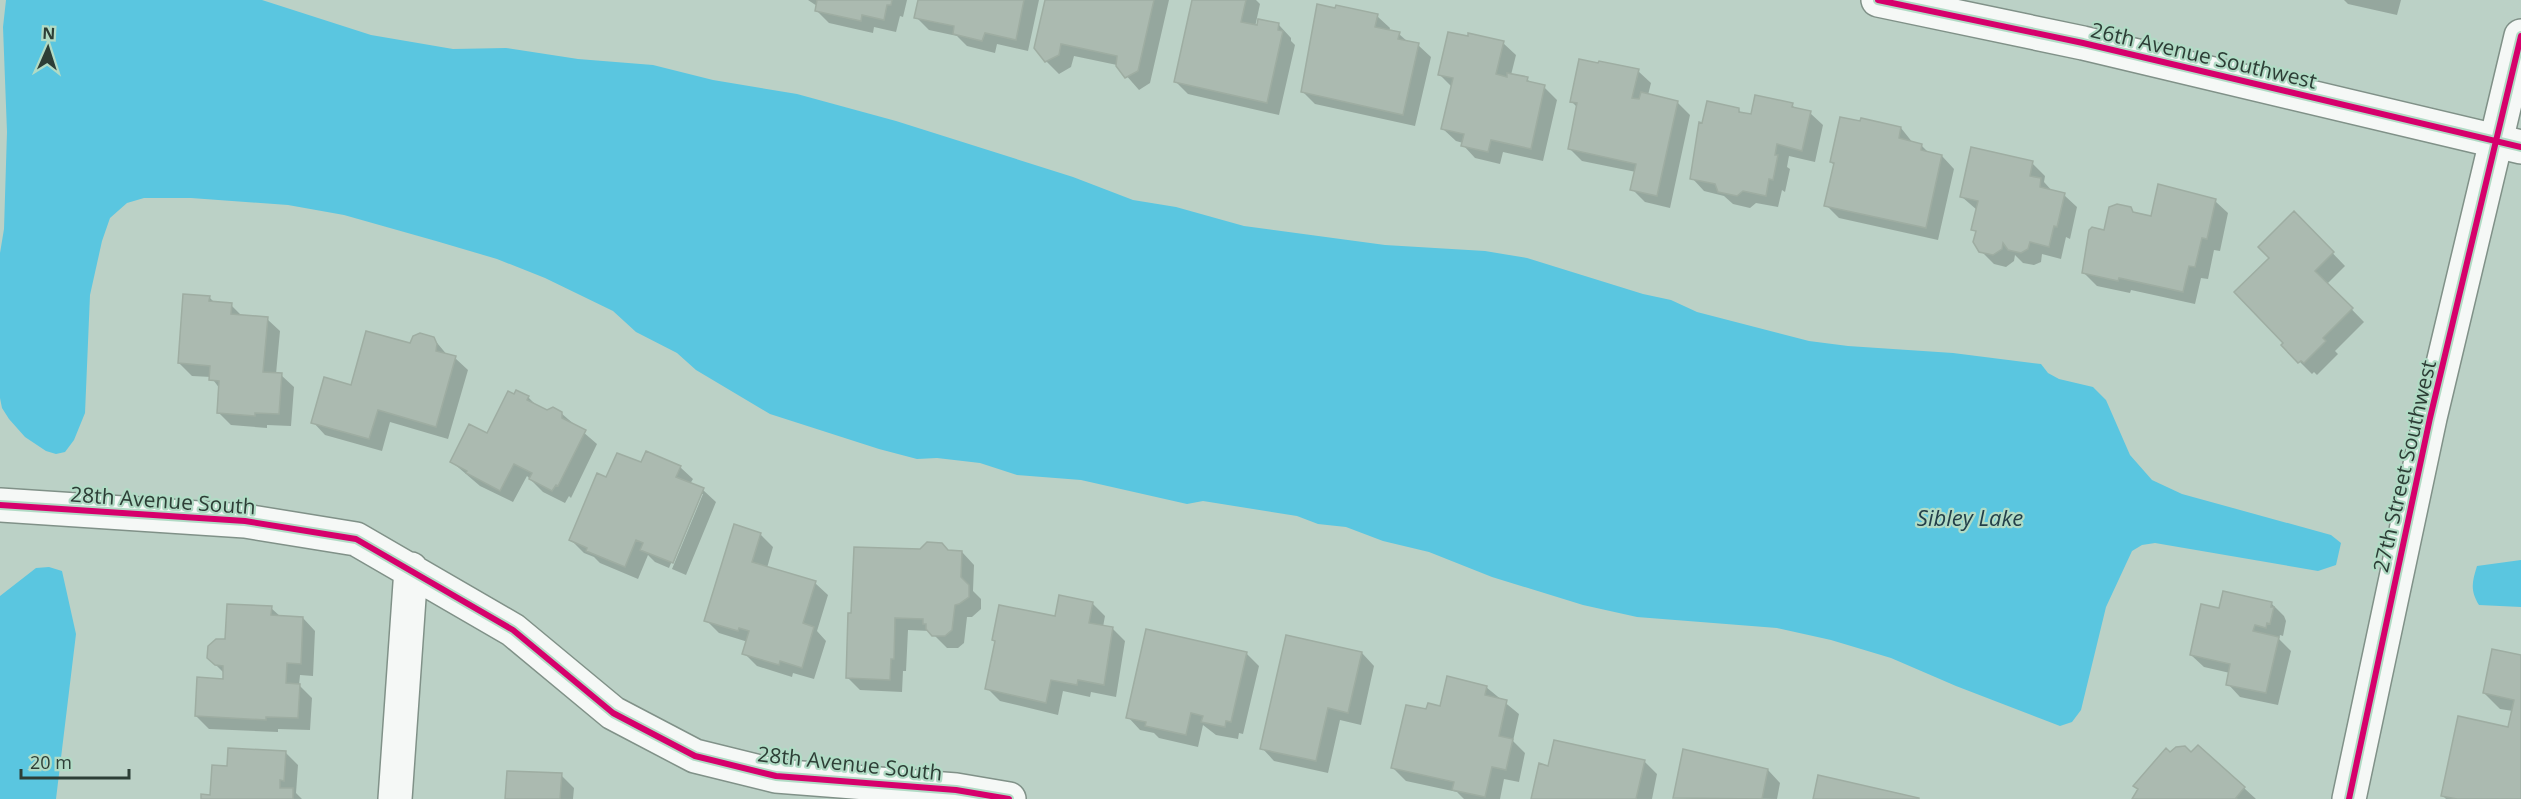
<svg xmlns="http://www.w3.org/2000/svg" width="2521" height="799" font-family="'Open Sans',sans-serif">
	<rect width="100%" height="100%" fill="#bbd1c6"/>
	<!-- water -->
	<path fill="#5ac6e0" d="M6 0H262L371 35 453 49 506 48 578 59 653 65 713 80 797 94 896 121 1073 177 1133 200 1176 207 1244 226 1385 245 1485 251 1527 258 1643 294 1671 300 1697 312 1809 341 1848 346 1953 353 2041 364 2048 373 2059 379 2093 387 2106 400 2130 455 2152 480 2182 494 2331 535 2341 543 2336 565 2318 571 2155 543 2142 545 2132 551 2106 607 2081 710 2072 722 2060 726 1956 686 1891 658 1831 640 1777 628 1637 617 1583 605 1492 577 1429 552 1383 541 1346 527 1318 524 1297 516 1203 501 1187 504 1081 480 1017 475 980 463 937 458 917 459 879 449 770 414 696 370 677 353 636 332 613 311 545 278 497 259 436 241 344 215 288 205 191 198H144L127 203 110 218 102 241 90 295 85 413 74 440 65 452 56 454 46 451 25 437 9 419 2 408 0 398V253L4 229 7 132 3 27Z
		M2521 560V607L2479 605C2470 590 2472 582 2477 566Z
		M49 567 62 571 76 634 56 799H0V596L36 568Z"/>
	<!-- shadow -->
	<path fill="#0003" d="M808 0H907L903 17 900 16 896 32 874 27 873 33 829 23 816 10 817 6Z
		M920 0H1039L1028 51 997 44 995 53 967 46 957 36 929 30 916 17Z
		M1047 0H1169L1150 83 1139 90 1117 65 1074 56 1071 67 1059 74 1046 61Z
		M1194 0H1256L1260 4 1255 27 1279 25 1291 38V41L1295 45 1279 115 1188 94 1176 82Z
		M2344 0H2401L2397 15 2348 4Z
		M1377 16 1390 28 1389 31 1399 34 1408 42 1418 45 1431 57 1415 126 1315 104 1302 91Z
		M1503 43 1516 55 1511 75 1527 79 1532 84 1544 87 1557 100 1543 161 1503 152 1500 164 1475 158 1463 145V143L1456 141 1443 129 1452 87 1440 75Z
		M1638 71 1651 83 1648 95 1677 102 1690 115 1670 208 1645 202 1632 189 1636 172 1582 161 1569 148 1578 108 1571 101Z
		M1792 105 1797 110 1810 113 1823 125 1815 162 1789 156 1787 167 1790 169 1785 192 1782 190 1778 207 1756 203 1750 208 1733 204 1724 196 1704 191 1692 178 1738 110 1743 114 1752 116Z
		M1901 128 1913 143 1921 145 1930 154 1942 156 1954 169 1938 240 1839 218 1826 205 1835 166 1831 162Z
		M2032 163 2045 176 2044 182 2053 192 2064 195 2077 207 2070 239 2066 237 2061 259 2042 254 2041 262 2034 265 2023 263 2015 255 2014 261 2006 267 1994 264 1981 251 1977 233 1973 229 1977 210 1962 197Z
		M2215 201 2228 213 2220 251 2214 250 2208 279 2201 278 2195 304 2131 290 2130 293 2097 286 2084 273 2105 232 2130 209 2136 214 2152 218Z
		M2294 213 2345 266 2327 284 2364 322 2335 351 2338 354 2317 375 2314 372 2312 374 2300 362 2271 258Z
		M209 297 215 303 231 305 243 317 267 319 280 331 276 374 281 375 294 387 291 426 267 425V428L231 425 218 412 220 389 211 377 192 376 179 363Z
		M433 338 448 356 455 358 468 370 448 439 390 422 382 451 325 435 313 422 352 386 411 345Z
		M528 397 538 407 547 412 561 413 597 444 571 498 569 496 565 503 543 492 527 476 513 502 480 486 452 462 488 435Z
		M642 464 680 467 693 479 690 484 703 490 716 502 686 575 672 569 703 494H700L669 568 655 562 648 555 638 579 600 563 594 557 584 553 571 540 607 479Z
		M760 534 773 547 767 568 815 583 828 595 817 631 826 641 814 679 793 673 792 677 757 666 744 653 748 642 719 633 706 620Z
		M949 552H962L974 565 973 591 981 599V609L972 617H967L964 643 958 648H947L930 631 908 630 906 671H903L902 692 860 690 847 677 849 615Z
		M1092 603 1105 616 1103 627 1112 628 1125 641 1116 697 1091 692 1090 697 1063 691 1058 715 1000 701 987 688 996 642 993 640Z
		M2271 603 2284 616 2286 621 2283 636 2280 635 2279 639 2291 651 2278 705 2240 697 2228 684 2230 673 2204 667 2191 655 2220 610Z
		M271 608 281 617 303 618 315 631 313 676 300 675 299 685 312 698 310 730 278 729V732L209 729 196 716 224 680V673L209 658 226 641Z
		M1246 653 1259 666 1243 734 1239 733 1238 739 1216 735 1203 725 1198 747 1159 738 1154 733 1140 730 1128 717Z
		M1362 653 1374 666 1361 725 1340 720 1328 773 1274 761 1262 748Z
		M2521 656V799H2446L2442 795 2509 729 2513 711 2500 709 2484 693Z
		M1486 687 1519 714 1513 741 1525 753 1519 782 1504 779 1500 799H1464L1457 792 1406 781 1393 768 1427 711 1441 708Z
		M285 752 298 765 296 793 302 799H202L211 796 228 768Z
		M1644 761 1657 774 1652 799H1532L1549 768Z
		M1768 770 1780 783 1777 799 1674 798Z
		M561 775 574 788 573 799H507Z
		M2244 788 2256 799H2133L2139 790Z"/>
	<!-- building -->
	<path fill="#abbab0" stroke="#9eada2" stroke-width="1.5" d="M817 0H892L891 5H887L884 20 862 15 861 21 815 11Z
		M918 0H1024L1016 40 985 33 982 41 953 34 954 26 914 18Z
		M1045 0H1154L1138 71 1125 78 1116 66 1117 56 1061 44 1059 55 1045 62 1034 48Z
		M1192 0H1246L1241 22 1257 25 1258 19 1279 23 1278 30 1283 31 1267 103 1174 82Z
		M1317 4 1335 8 1336 5 1378 14 1375 27 1400 32 1398 39 1419 43 1403 115 1301 92Z
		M1448 32 1468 36V33L1504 41 1496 74 1507 77V73L1528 77 1527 81 1545 85 1531 149 1491 140 1488 152 1461 146 1464 134 1441 129 1453 78 1438 75Z
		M1579 59 1598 63 1599 61 1639 69 1632 98 1639 99 1641 92 1678 101 1657 196 1630 190 1636 164 1568 149 1577 103 1570 102Z
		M1755 95 1793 103 1792 107 1811 111 1802 151 1777 144 1775 155H1778L1773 180 1769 179 1766 196 1743 191 1737 196 1718 192 1715 184 1690 179 1699 122 1702 123 1707 101 1739 108V112L1751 114Z
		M1840 117 1860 121 1861 118 1901 127 1899 138 1922 144 1921 150 1942 155 1926 228 1824 206 1834 163 1830 162Z
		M1971 147 2033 161 2030 176 2041 178 2040 187 2065 193 2057 227 2054 226 2049 247 2030 242 2028 249 2021 253 2008 250 2003 243 2002 249 1993 255 1979 252 1973 242 1976 231 1971 230 1978 201 1960 197Z
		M2158 184 2216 199 2207 239 2202 238 2195 267 2189 266 2183 292 2119 278 2118 281 2082 273 2089 230 2092 227 2104 230 2109 207 2117 204 2131 207 2133 212 2151 216Z
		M2294 211 2334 252 2315 271 2353 308 2323 338 2326 341 2304 363 2301 361 2298 363 2281 345 2283 343 2234 292 2269 258 2258 247Z
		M183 294 210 296 209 301 232 303 231 314 268 317 263 372 282 373 279 414 255 413V416L217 413 219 381 209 380 210 366 178 363Z
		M366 331 410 343 413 336 420 333 434 337 437 344 436 351 456 356 436 427 378 410 369 439 311 423 324 377 351 385Z
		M516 390 529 396 527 400 547 410 553 407 562 412V418L586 430 558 486 556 485 552 491 529 479 532 473 514 464 500 491 466 473 467 471 450 462 469 424 487 433 508 391 514 394Z
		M646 451 681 466 676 477 704 488 673 563 640 550 643 543 636 540 625 567 586 551 587 548 569 540 597 473 606 477 617 453 641 462Z
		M734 524 761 533 752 562 816 581 803 623 814 627 802 668 780 661 779 665 742 654 749 631 739 628 738 631 704 621Z
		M927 542 942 543 948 550 962 551 961 577 969 585V597L959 604 955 605 952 630 945 636H932L926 629V624H923V619L895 618 894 659H891L890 680 846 678 848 613H851L854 547 920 549Z
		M2223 591 2272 602 2271 607H2274L2270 624 2267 623 2266 628 2255 625 2253 631 2279 637 2266 693 2226 685 2230 664 2190 655 2201 604 2219 608Z
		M1059 595 1093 602 1089 623 1113 627 1104 685 1078 680 1077 685 1051 680 1046 703 985 689 995 641 992 640 999 605 1055 616Z
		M227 604 272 606 271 615 303 617 301 664 287 663 286 683 300 684 298 718 266 717V720L195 716 197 677 223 679V666L215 665 207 658 208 646 216 639H225Z
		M1146 629 1247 652 1231 722 1226 721 1225 727 1201 722 1203 716 1191 713 1186 735 1145 726 1146 722 1126 718Z
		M1286 635 1362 652 1348 713 1328 708 1316 761 1260 749Z
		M2492 649 2521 655V799H2457L2441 796 2458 716 2508 727 2514 700 2483 693Z
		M1447 676 1487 686 1485 695 1507 700 1499 736 1513 739 1506 770 1492 767 1485 797 1452 790 1454 782 1391 768 1406 705 1426 709 1428 703 1440 706Z
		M1554 740 1645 760 1636 799H1531L1539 763 1548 766Z
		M2198 745 2245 787 2236 798 2237 799H2132L2138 789 2133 786 2166 748 2170 752 2176 747 2185 746 2191 752Z
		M228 748 286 751 284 781 280 780V788H293V799H201V794L210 795 212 765 227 766Z
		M1683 749 1768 769 1762 799 1673 798Z
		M507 771 562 773 560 799H505Z
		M1818 775 1919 798V799H1813Z"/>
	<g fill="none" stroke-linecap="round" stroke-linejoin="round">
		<!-- street casing -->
		<g stroke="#809188" stroke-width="36">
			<path id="street" d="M0 505 245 521 356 539 513 630 613 713 695 756 776 776 956 790 1009 799
				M395 799 411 569
				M2349 799 2430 418 2521 36"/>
		</g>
		<!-- secondary casing -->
		<g stroke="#809188" stroke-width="36">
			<path id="secondary" d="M1878 0 2083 43 2521 147"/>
		</g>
		<!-- street -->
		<use href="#street" stroke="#f5f8f6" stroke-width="33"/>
		<!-- secondary -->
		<use href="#secondary" stroke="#f5f8f6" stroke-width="33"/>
		<!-- cycleway casing -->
		<g stroke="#b1dbc5" stroke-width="10">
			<path id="cycleway" d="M1878 0 2083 43 2521 147
				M0 505 245 521 356 539 513 630 613 713 695 756 776 776 956 790 1009 799
				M2349 799 2430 418 2521 36"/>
		</g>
		<!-- cycleway -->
		<use href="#cycleway" stroke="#d6006c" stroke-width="6"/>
	</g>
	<g text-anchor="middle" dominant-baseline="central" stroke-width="4.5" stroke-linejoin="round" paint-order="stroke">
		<!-- street labels -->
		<g font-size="21" fill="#2d3e36" stroke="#b1dbc5">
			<text transform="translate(2204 55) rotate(13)">26th Avenue Southwest</text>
			<text transform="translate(2404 466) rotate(-77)">27th Street Southwest</text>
			<text transform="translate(163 500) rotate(4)">28th Avenue South</text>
			<text transform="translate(850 763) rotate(6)">28th Avenue South</text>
		</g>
		<!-- water labels -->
		<g font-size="22" font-style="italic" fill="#233f49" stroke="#b1dbc5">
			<text x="1970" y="517">Sibley Lake</text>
		</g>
	</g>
	<!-- north arrow -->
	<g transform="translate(48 48) rotate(3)" stroke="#b1dbc5" stroke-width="4.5" paint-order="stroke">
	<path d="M0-4.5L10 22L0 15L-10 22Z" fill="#2d3e36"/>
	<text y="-9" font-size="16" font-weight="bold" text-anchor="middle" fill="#2d3e36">N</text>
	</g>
	<!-- scale -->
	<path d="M21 769v9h108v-9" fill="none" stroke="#2d3e36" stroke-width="3"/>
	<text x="30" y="769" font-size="18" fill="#2d3e36" stroke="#b1dbc5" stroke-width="4.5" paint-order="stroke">20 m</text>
</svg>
